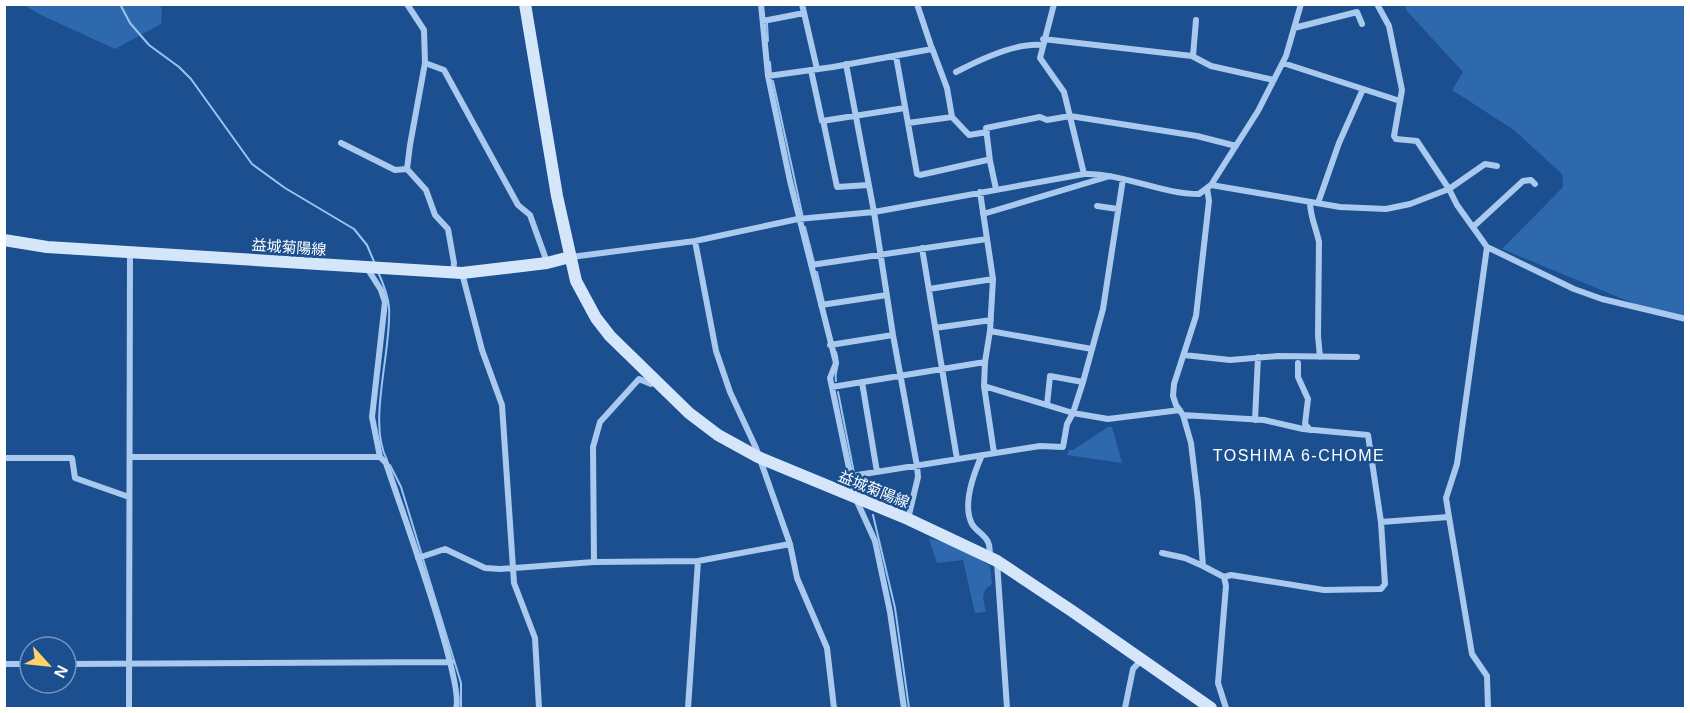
<svg xmlns="http://www.w3.org/2000/svg" width="1690" height="713" font-family="Arial,'Noto Sans JP',sans-serif">
	<rect width="100%" height="100%" fill="#1b4f8f"/>
	<!-- green -->
	<path fill="#2e69ad" d="M160 5 162 10 161 24 115 49 39 14 24 5Z
		M1406 5H1685V319L1657 313 1502 249 1563 187 1562 174 1514 130 1452 90 1463 72 1406 10Z
		M1108 427H1112L1122 463 1067 455 1069 450H1073Z
		M929 539C950 541 972 555 990 566L992 584C980 592 983 599 986 612L975 613 963 560 937 563Z"/>
	<g fill="none" stroke-linecap="round" stroke-linejoin="round">
		<!-- stream -->
		<path stroke="#9cc4f0" stroke-width="2" d="M120 4 130 23 149 45 179 67 191 79 252 164 285 188 354 229 367 245 375 264
			M767 23 768 41
			M770 62 771 74
			M773 81 803 218
			M805 227 814 262
			M378 272C383 283 388 295 389 307 392 350 367 423 387 460
			M817 272 824 303
			M836 381C834 369 841 368 836 352
			M838 392 854 473
			M390 465 401 487 461 683V708
			M856 481 860 490
			M873 515 895 608 909 708"/>
		<!-- street -->
		<path stroke="#a9c9ee" stroke-width="6" d="M407 4 424 30 425 63 444 70 518 205 530 215 547 262
			M761 4 768 76 790 181 836 363 830 378 855 497 875 541 890 612 904 708
			M802 4 817 69
			M1054 4 1040 58 1064 92 1084 174
			M1377 4 1389 26 1402 90 1394 136 1396 139 1417 141 1449 189 1457 205 1487 247 1574 289 1602 299 1686 319
			M763 21 804 13
			M1294 28 1357 12 1362 24
			M1043 39 1192 56 1211 66 1274 80
			M932 48 947 88 952 117 969 135 987 132
			M896 56 917 174 920 175 987 160 990 161 996 189
			M1193 56 1196 20
			M1283 63 1400 101
			M846 64 874 212 893 335 917 466 918 477 908 519
			M811 70 822 121 905 108
			M956 72C977 61 1017 42 1042 45
			M768 76 833 67 932 49 917 4
			M823 120 837 187 868 185
			M908 123 952 117
			M341 143 395 170 407 169 426 190 435 215 448 229 454 263 453 272
			M990 161 986 128 1040 117 1047 120 1070 116 1197 136 1236 146
			M407 169 410 145 425 63
			M1211 185 1340 207 1386 209 1410 204 1449 189 1485 164 1497 166
			M1207 188 1209 201 1196 316 1174 384 1173 396 1176 405 1183 415 1191 443 1198 501 1203 566 1224 577 1226 586 1218 683 1226 708
			M980 192 993 279 990 331 985 362 984 386 994 453
			M1310 202C1310 216 1316 228 1319 242L1318 336 1320 357
			M1318 203 1339 143 1363 89
			M1097 206 1118 209
			M983 214 1110 176
			M1473 227 1523 181 1531 180 1535 184
			M695 241 716 351 730 392 756 448 790 544 797 578 827 648 834 708
			M1487 247 1457 464 1446 498 1449 517 1472 654 1487 676 1488 708
			M922 248 957 459
			M571 257 695 241 798 219 874 212 1084 174C1123 173 1160 194 1199 194L1211 185 1258 111 1286 56 1301 4
			M811 265 987 239
			M367 268 381 290 385 302 372 417 380 457 386 463C398 500 465 683 456 708
			M462 273 482 350 502 405 514 583 535 638 539 708
			M929 289 993 279
			M821 305 887 295
			M935 328 991 320
			M990 331 1092 349
			M830 345 893 335
			M1184 355 1230 360 1278 356 1357 357
			M1298 363V377L1308 399 1305 424 1310 430
			M862 382 877 472
			M984 386 1073 413 1108 419 1180 410
			M832 387 985 362
			M1047 405 1050 376 1083 382
			M1183 415 1264 420 1303 429 1368 435 1381 522 1449 517
			M1255 420 1258 357
			M982 455C974 473 962 505 972 524 976 531 985 535 988 542 990 546 990 553 990 557
			M130 457H380
			M4 458H72L75 478 129 497
			M851 476 1040 446 1063 447 1067 424 1073 413 1083 382 1103 309 1123 179
			M1162 553 1185 558 1203 566
			M418 558 445 549 485 568 500 569 594 562 698 561 790 544
			M594 562 593 447 600 422 639 379 651 384 655 380
			M997 562 1007 708
			M1224 577 1231 575 1324 590 1381 589 1385 584 1381 522
			M4 664H30
			M66 664 451 662
			M129 708 130 252
			M688 708 698 561
			M1125 708 1133 669 1141 660"/>
		<!-- secondary -->
		<path stroke="#d6e6fa" stroke-width="12" d="M525 4 557 196 576 281 596 318 610 336 689 413 718 435 758 457 908 519 997 561 1072 611 1211 708
			M4 240 47 247 462 273 547 263 570 257"/>
	</g>
	<g text-anchor="middle" dominant-baseline="central" stroke-width="5" stroke-linejoin="round" paint-order="stroke">
		<!-- street labels -->
		<g font-size="15" fill="#fff" stroke="#1b4f8f">
			<text transform="translate(289 247) rotate(4)">益城菊陽線</text>
			<text transform="translate(874 489) rotate(22)">益城菊陽線</text>
		</g>
		<!-- neighbourhood labels -->
		<g font-size="16" letter-spacing="1.5" fill="#fff" stroke="#1b4f8f">
			<text x="1299" y="455">TOSHIMA 6-CHOME</text>
		</g>
	</g>
	<!-- border -->
	<rect width="1690" height="713" fill="none" stroke="#ffffff" stroke-width="12"/>
	<!-- north arrow -->
	<g transform="translate(48 665) rotate(117)"><circle r="28" fill="#1b4f8f" stroke="#7695bc" stroke-width="1.5"/>
	<path d="M0-4.5L10 22L0 15L-10 22Z" fill="#ffd166"/>
	<text y="-9" font-size="16" font-weight="bold" text-anchor="middle" fill="#ffffff">N</text>
	</g>
</svg>
